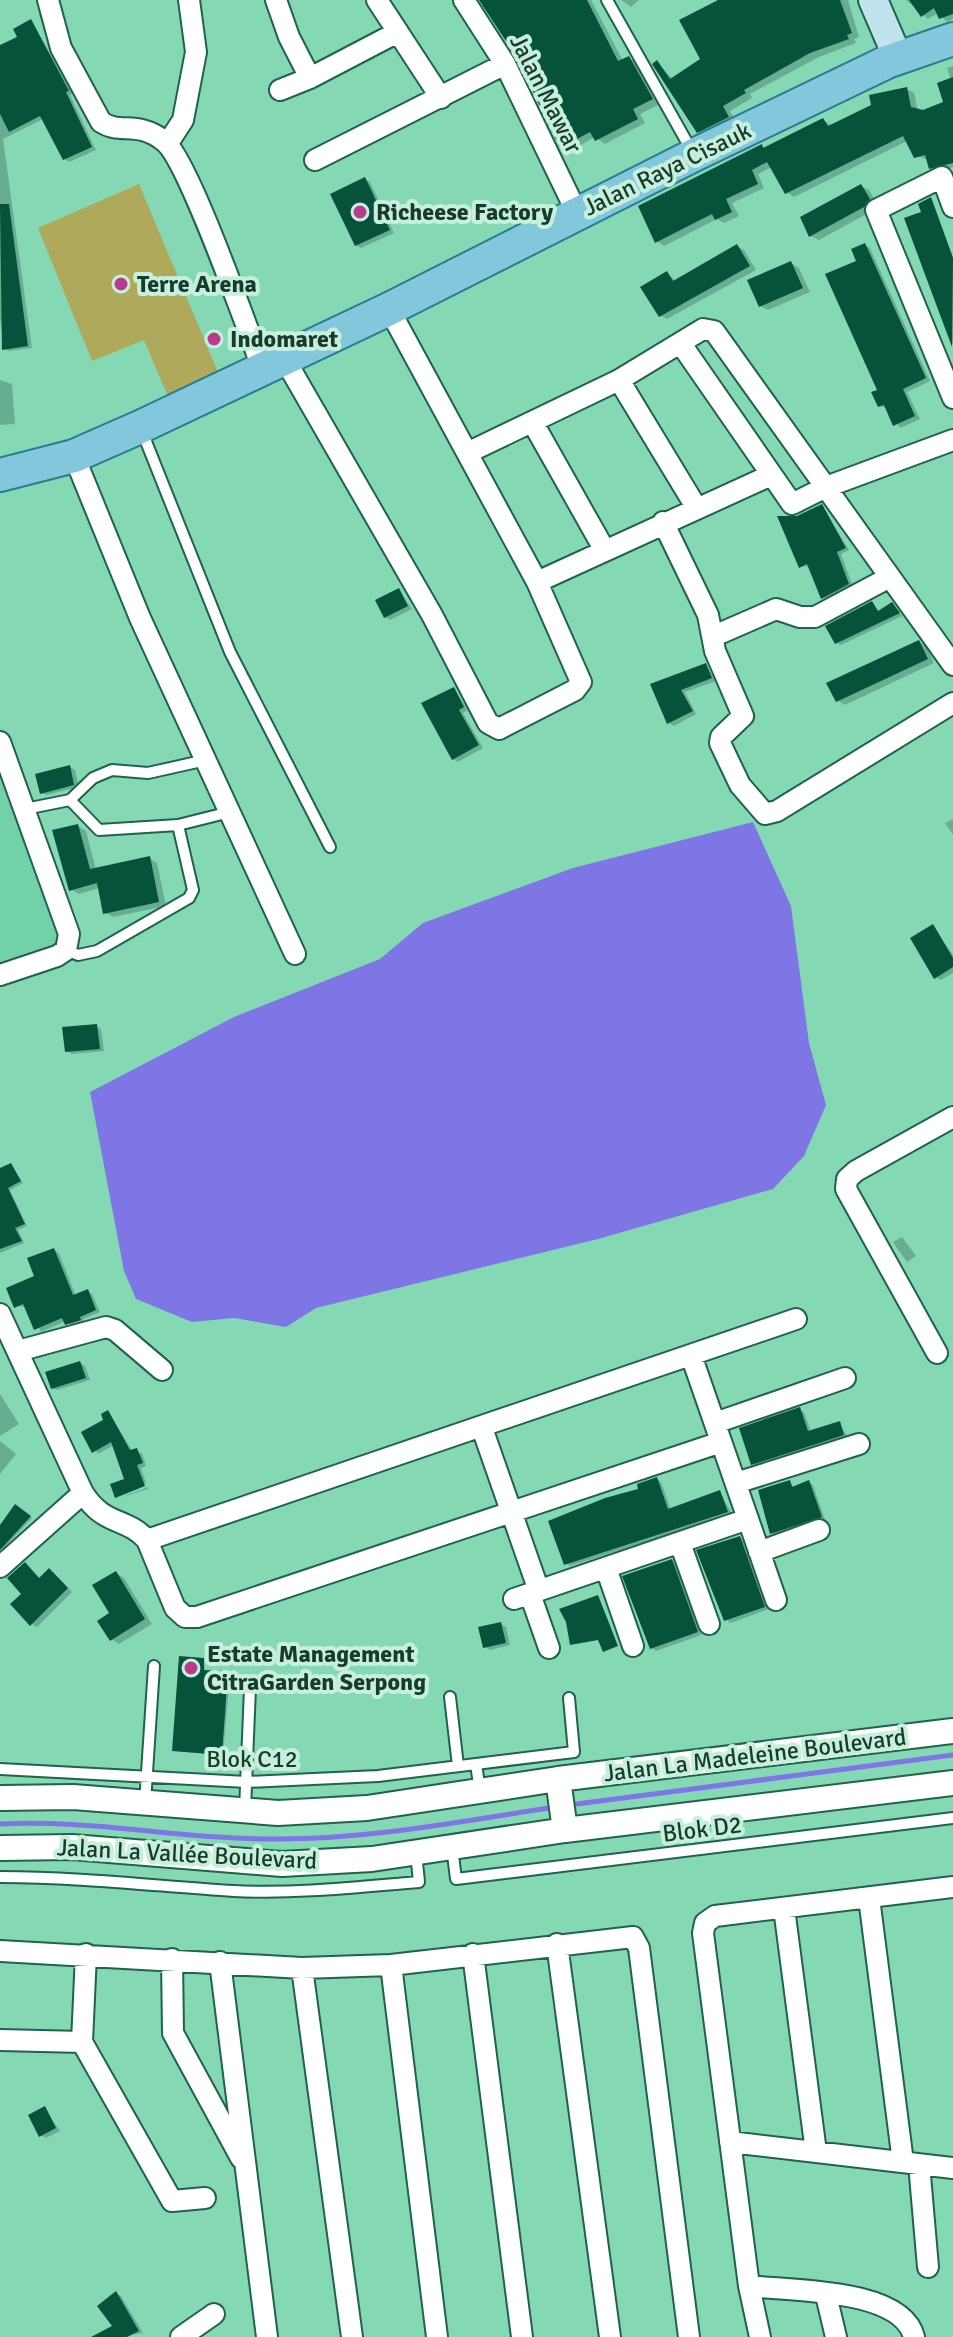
<svg xmlns="http://www.w3.org/2000/svg" width="953" height="2337" font-family="Signika,sans-serif">
	<rect width="100%" height="100%" fill="#84d9b4"/>
	<!-- built -->
	<path fill="#72d1a8" d="M0 779 59 934 55 956 0 971Z"/>
	<!-- green -->
	<path fill="#afa95c" d="M139 184 220 377 169 399 144 340 92 361 38 228Z"/>
	<!-- water -->
	<path fill="#7f76e6" d="M753 822 791 906 809 1043 826 1105 804 1156 773 1189 598 1239 316 1308 286 1327 234 1318 192 1322 136 1299 124 1271 90 1092 234 1017 380 959 423 923 573 868Z"/>
	<!-- shadow -->
	<path fill="#0003" d="M482 0H591L623 61 629 58 637 63 660 104 640 114 645 123 605 144 595 137 570 151 561 146 518 56Z
		M621 0H639L631 7Z
		M718 0H848L859 37 854 39 856 43 819 57 750 94 752 98 730 111 736 122 706 136 698 131 657 63 673 79 702 59Z
		M906 0H953V19L947 22 938 13 928 19Z
		M31 21 73 93 70 95 96 150 69 162 65 159 43 119 3 139 32 348 8 351 4 348 0 319V47L20 38Z
		M953 66V167L938 172 931 168 929 160 916 156 907 141 794 197 786 192 772 167 758 174 764 188 732 203 739 216 724 223 717 219 664 246 656 241 762 146 766 149 823 120 831 125 907 89 914 93 918 111 946 104 951 80 947 68Z
		M365 179 370 182 394 233 361 248 356 245Z
		M861 186 869 190 877 204 872 211 819 240 811 236Z
		M932 200 953 257V345L906 219 923 213Z
		M865 245 870 248 930 381 907 392 920 419 900 428 887 408 880 406 859 262Z
		M737 246 744 250 756 270 667 319 660 315 667 273 676 281Z
		M791 263 799 268 810 292 768 310 760 306Z
		M0 380 12 384 15 424 0 425Z
		M822 506 849 550 841 554 853 587 828 600 823 598 810 567 801 566 798 518Z
		M399 591 412 609 390 620 385 617Z
		M872 604 879 612 892 604 902 616 841 645 837 643Z
		M919 642 927 646 934 663 845 705 837 700Z
		M706 665 716 681 685 692 696 714 674 726 669 723 653 685Z
		M454 689 468 710 463 713 483 748 458 762 453 759Z
		M70 767 75 770 79 787 46 795 41 792Z
		M953 819V835L945 823Z
		M78 826 86 831 96 870 149 858 157 863 166 906 113 917 105 912 100 888 79 894 70 889Z
		M933 927 953 955V973L941 980 936 977Z
		M96 1026 101 1029 104 1051 72 1054 67 1051Z
		M11 1165 23 1183 10 1190 27 1226 18 1230 24 1243 0 1253V1171Z
		M902 1237 916 1256 907 1262 893 1242Z
		M54 1250 59 1253 76 1296 87 1291 92 1294 100 1312 83 1319 85 1323 72 1326 66 1321 41 1332 26 1307 16 1306Z
		M80 1363 85 1366 90 1380 57 1390 52 1388Z
		M0 1394 19 1424 0 1436Z
		M800 1410 804 1412 811 1432 839 1423 848 1437 757 1466 752 1463Z
		M108 1412 133 1452 142 1453 146 1466 141 1468 146 1483 117 1497 112 1486 127 1480 114 1445 98 1454 84 1433 106 1421 103 1415Z
		M0 1441 16 1454 0 1474Z
		M657 1479 661 1482 671 1510 720 1492 732 1514 570 1566 566 1563Z
		M790 1482 795 1488 809 1482 813 1485 825 1520 776 1535 772 1533Z
		M148 1487V1489L119 1498Z
		M16 1506 32 1518 2 1550 0 1529Z
		M740 1538 745 1541 769 1609 731 1623 726 1620Z
		M672 1561 677 1564 701 1635 656 1651 652 1648Z
		M25 1565 41 1579 49 1571 54 1573 72 1592 37 1627 32 1624 24 1594Z
		M116 1573 124 1578 152 1624 119 1644 111 1639Z
		M501 1624 506 1627 510 1645 490 1650 485 1647Z
		M204 1660 205 1672 230 1674 223 1755 175 1751Z
		M45 2109 60 2131 46 2138 41 2135Z
		M116 2293 121 2296 143 2333 116 2337Z"/>
	<g fill="none" stroke-linecap="round" stroke-linejoin="round">
		<!-- stream -->
		<path stroke="#7f76e6" stroke-width="5" d="M569 1805 953 1755
			M0 1824C94 1819 185 1840 278 1839 372 1839 463 1821 555 1807"/>
	</g>
	<!-- building -->
	<path fill="#07523a" d="M479 0H587L618 61 629 56 653 99 633 109 638 119 595 141 590 132 560 148 517 58Z
		M718 0H840L852 33 847 35 849 39 810 53 744 90 746 93 723 106 729 117 697 133 652 64 657 60 670 79 700 59 679 20Z
		M909 0H953V14L939 19 934 8 921 17Z
		M31 19 69 91 66 92 92 147 63 160 40 116 9 132 0 114V45L17 37 13 29Z
		M953 77V163L929 169 925 155 914 158 903 136 785 194 767 162 752 170 758 184 726 199 732 212 715 220 712 214 655 243 638 206 762 144 763 148 823 118 828 126 871 105 869 95 907 87 911 107 923 110 943 102 937 83Z
		M365 177 390 230 355 246 330 194Z
		M861 184 870 199 864 207 809 237 800 217Z
		M931 197 953 258 952 347 904 218 921 212 918 204Z
		M0 204H9L28 346 2 350Z
		M865 243 926 378 903 389 915 416 893 426 884 405 878 407 871 392 877 390 825 274 856 261 851 249Z
		M737 244 750 266 659 317 640 287 667 271 673 281Z
		M791 261 803 288 759 307 747 280Z
		M822 504 846 548 837 552 849 584 821 599 807 564 799 568 777 516H797Z
		M399 588 408 606 384 618 375 600Z
		M872 601 878 611 892 602 900 613 835 644 825 626Z
		M919 640 928 659 836 702 826 683Z
		M706 663 712 678 681 690 693 711 667 724 650 684Z
		M454 687 464 707 459 710 479 745 452 760 421 703Z
		M70 765 74 785 40 794 35 774Z
		M78 824 90 869 150 856 159 902 103 914 97 883 69 891 52 830Z
		M933 924 953 958V967L934 979 910 938Z
		M97 1024 100 1049 65 1052 62 1027Z
		M11 1163 21 1181 8 1188 25 1224 15 1228 22 1241 0 1249V1168Z
		M54 1248 73 1295 88 1289 96 1310 80 1317 81 1320 65 1325 62 1318 34 1330 23 1304 14 1308 6 1288 34 1276 27 1258Z
		M80 1361 86 1378 51 1389 45 1372Z
		M800 1407 808 1431 840 1421 844 1435 751 1465 739 1428Z
		M108 1410 130 1450 137 1448 143 1463 137 1465 145 1486 115 1498 110 1484 124 1479 111 1442 92 1453 81 1432 103 1420 101 1414Z
		M657 1477 668 1509 720 1490 728 1512 564 1565 548 1521 605 1498 638 1489 637 1484Z
		M790 1480 792 1487 809 1480 822 1517 770 1534 758 1490Z
		M15 1504 31 1516 0 1550V1525Z
		M740 1536 765 1607 724 1621 696 1550Z
		M672 1559 698 1632 650 1649 622 1576Z
		M25 1562 39 1578 49 1568 68 1588 30 1626 10 1604 21 1594 7 1578Z
		M116 1571 145 1619 110 1641 97 1621 109 1613 92 1585Z
		M598 1595 618 1646 603 1652 598 1640 570 1645 566 1622 559 1609Z
		M501 1622 506 1643 483 1648 478 1627Z
		M179 1656 204 1658V1670L228 1671 222 1755 172 1751Z
		M45 2106 56 2128 39 2137 28 2115Z
		M116 2291 139 2331 127 2337H91L112 2326 97 2306Z"/>
	<g fill="none" stroke-linecap="round" stroke-linejoin="round">
		<!-- service casing -->
		<g stroke="#1f6349" stroke-width="14">
			<path id="service" d="M607 0 693 153
				M141 429 230 652 330 847
				M70 800 99 830 178 825 230 812
				M25 809 70 800 93 778 112 770 148 773 206 760
				M66 950 78 955 97 951 189 898 193 890 178 825
				M450 1697 458 1766
				M476 1764 574 1752 569 1698
				M0 1769 247 1782 378 1776 476 1764 480 1791
				M145 1803 154 1666
				M245 1810 250 1688
				M452 1847 456 1879 953 1818
				M0 1877C78 1877 156 1886 234 1891 296 1894 358 1887 419 1882L416 1853"/>
		</g>
		<!-- minor casing -->
		<g stroke="#1f6349" stroke-width="24">
			<path id="minor" d="M48 0 61 48 101 122C121 135 137 120 164 141 188 159 247 329 262 367
				M276 0 289 37 310 78 398 32
				M377 0 441 98
				M464 0 505 64 577 213
				M280 90 310 78
				M168 143 183 120 196 52 189 0
				M315 160 505 64
				M953 207 942 177 876 210 953 398
				M681 344 792 504 826 487 953 440
				M284 358 432 615 488 723 499 729 575 690 581 682 537 582 389 309
				M619 380 696 507
				M533 423 604 549
				M467 453 619 380 703 329 714 331 953 665
				M74 456 140 618 295 954
				M663 522 708 615 715 651 743 716 721 737 720 743 740 785 765 814 777 811 953 703
				M537 582 769 476
				M714 636 776 609 800 617H815L890 577
				M0 742 69 934 66 950 57 956 0 975
				M0 1314 83 1493C105 1527 125 1516 147 1540L175 1608 185 1617H197L721 1442
				M18 1351 106 1327 115 1330 162 1370
				M937 1353 846 1189 847 1179 856 1171 953 1117
				M715 1423 845 1378
				M482 1428 539 1591
				M736 1483 859 1444
				M748 1519 776 1600
				M147 1540 796 1319
				M680 1543 709 1624
				M759 1552 819 1530
				M0 1567 83 1493
				M606 1568 633 1646
				M530 1594 549 1648
				M514 1599 748 1519 691 1355
				M869 1898 903 2162
				M784 1908 816 2152
				M557 1944 610 2337
				M0 1951 302 1968 391 1965 633 1937 639 1948 689 2337
				M86 1954 82 2042 172 2201 205 2198
				M473 1954 522 2337
				M172 1959 173 2033 241 2158
				M220 1962 267 2337
				M391 1965 437 2337
				M302 1968 352 2337
				M0 2040 82 2042
				M730 2142 953 2168
				M919 2164 928 2267
				M749 2286C791 2291 902 2288 914 2337
				M826 2295 836 2337
				M181 2337 214 2314
				M760 2337 749 2286 703 1933 705 1923 715 1916 953 1887"/>
		</g>
		<!-- tertiary casing -->
		<g stroke="#1f6349" stroke-width="28">
			<path id="tertiary" d="M558 1779 565 1830
				M0 1798 73 1797 278 1813 367 1808 558 1779 953 1731
				M0 1848 72 1847 282 1864 372 1859 565 1830 953 1783"/>
		</g>
		<!-- secondary casing -->
		<g stroke="#1f6349" stroke-width="32">
			<path id="secondary" d="M873 0 898 58"/>
		</g>
		<!-- primary casing -->
		<g stroke="#267d90" stroke-width="36">
			<path id="primary" d="M0 475 74 456 140 427 389 309 694 155 887 62 953 39"/>
		</g>
		<!-- service -->
		<use href="#service" stroke="#fff" stroke-width="10"/>
		<!-- minor -->
		<use href="#minor" stroke="#fff" stroke-width="20"/>
		<!-- tertiary -->
		<use href="#tertiary" stroke="#fff" stroke-width="24"/>
		<!-- secondary -->
		<use href="#secondary" stroke="#c0e3ee" stroke-width="28"/>
		<!-- primary -->
		<use href="#primary" stroke="#82c7dc" stroke-width="32"/>
	</g>
	<!-- markers -->
	<g fill="#b83c8d" stroke="#c7f0dc" stroke-width="3">
		<circle cx="360" cy="212" r="8"/>
		<circle cx="121" cy="284" r="8"/>
		<circle cx="214" cy="339" r="8"/>
		<circle cx="191" cy="1668" r="8"/>
	</g>
	<g text-anchor="middle" dominant-baseline="central" stroke-width="8" stroke-linejoin="round" paint-order="stroke">
		<!-- street labels -->
		<g font-size="24" fill="#173b2d" stroke="#c7f0dc">
			<text transform="translate(546 94) rotate(63)">Jalan Mawar</text>
			<text transform="translate(667 169) rotate(-26)">Jalan Raya Cisauk</text>
			<text transform="translate(755 1755) rotate(-7)">Jalan La Madeleine Boulevard</text>
			<text x="252" y="1759">Blok C12</text>
			<text transform="translate(702 1829) rotate(-7)">Blok D2</text>
			<text transform="translate(187 1854) rotate(3)">Jalan La Vallée Boulevard</text>
		</g>
		<!-- poi labels -->
		<g font-size="24" font-weight="bold" fill="#173b2d" stroke="#c7f0dc" text-anchor="start">
			<text x="376" y="212">Richeese Factory</text>
			<text x="137" y="284">Terre Arena</text>
			<text x="230" y="339">Indomaret</text>
			<text x="207" y="1654">Estate Management<tspan x="207" dy="28">CitraGarden Serpong</tspan></text>
		</g>
	</g>
</svg>
